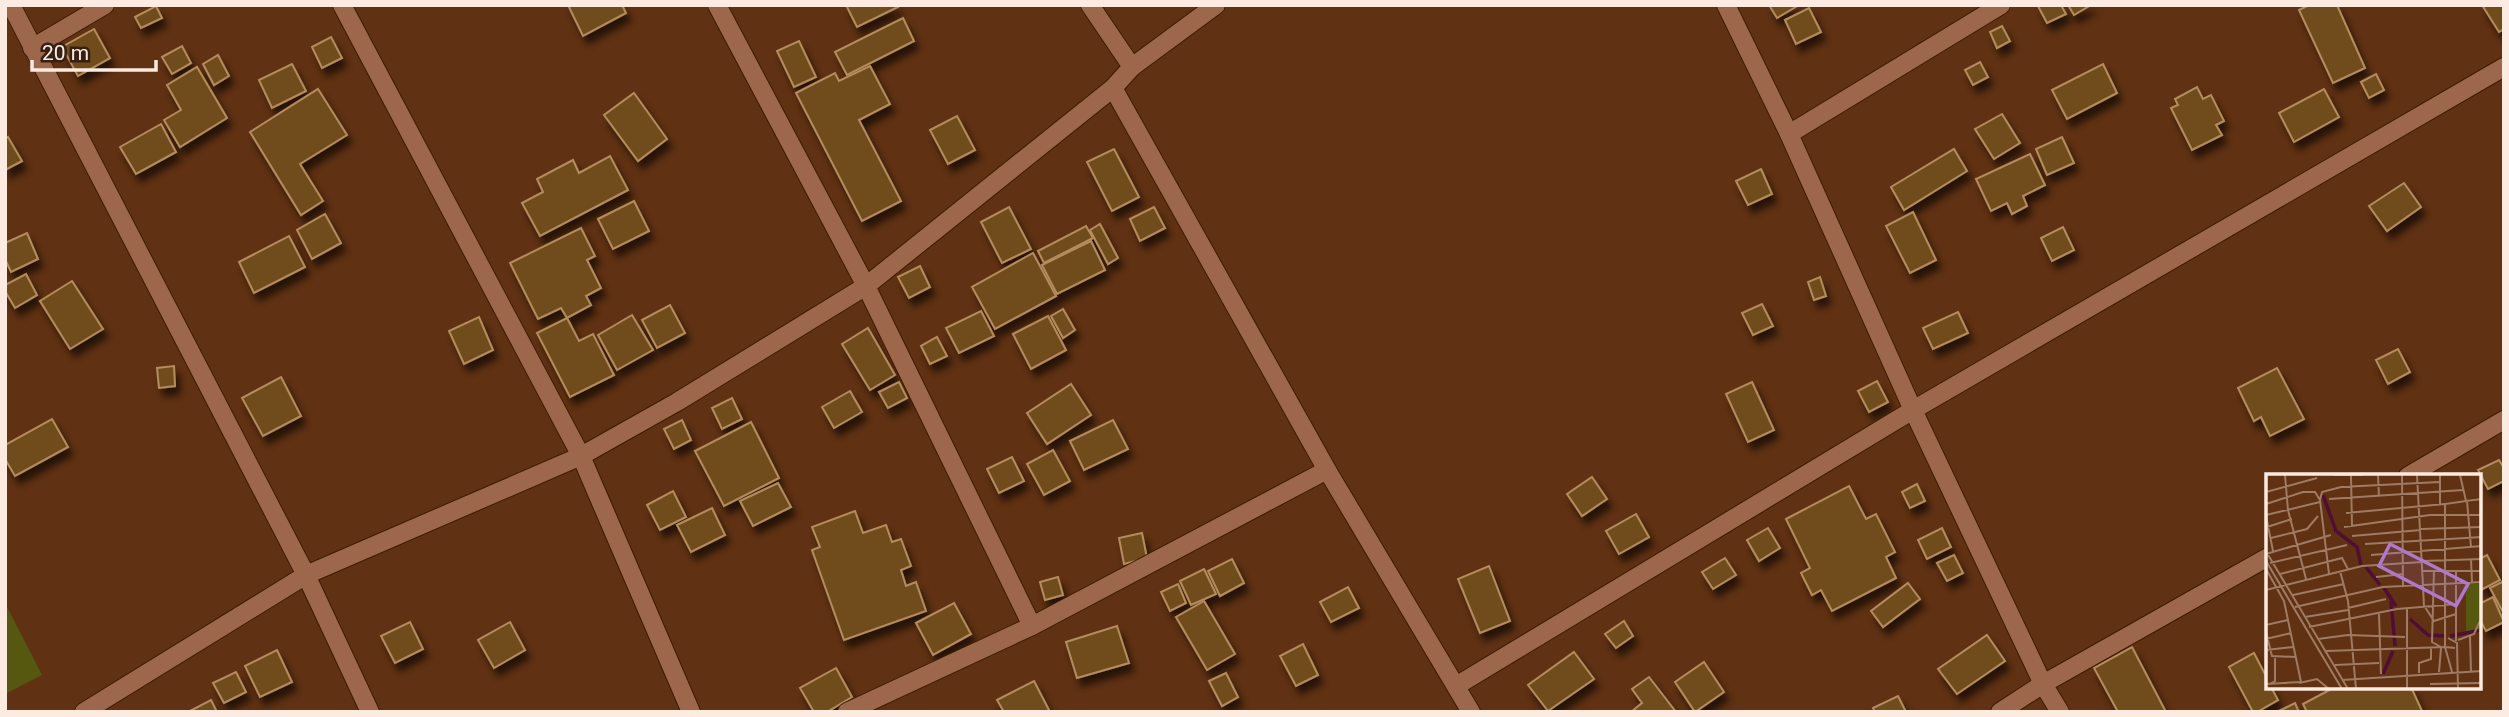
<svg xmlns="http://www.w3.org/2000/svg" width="2509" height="717" viewBox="0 0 2509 717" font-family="Roboto,sans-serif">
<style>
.green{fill:#575810}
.building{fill:#704c1b;stroke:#b48c5d;stroke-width:2;filter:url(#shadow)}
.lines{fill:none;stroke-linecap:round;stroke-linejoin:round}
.street-casing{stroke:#3e1b04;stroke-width:20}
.street{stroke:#9c674a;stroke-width:18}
.inset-river{fill:none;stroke:#500e34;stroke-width:3.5}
.inset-road{fill:none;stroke:#9f7b64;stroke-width:2}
.view{fill:#af78cc;fill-opacity:0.15;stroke:#af78cc;stroke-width:3.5}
.inset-edge{fill:none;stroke:#fdeae0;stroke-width:3.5}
</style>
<defs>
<filter id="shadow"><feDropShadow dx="4.5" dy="8" stdDeviation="3.5" flood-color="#0009"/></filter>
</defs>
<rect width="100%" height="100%" fill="#603112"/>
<path class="green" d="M5,603L42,675L5,694Z"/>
<g class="building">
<path d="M568,5H622L626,13L583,36Z"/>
<path d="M846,5H897L898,7L857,27Z"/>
<path d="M1769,5H1799L1777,18Z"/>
<path d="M2041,5H2061L2066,14L2047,23L2038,6Z"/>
<path d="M2068,5H2091L2074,15Z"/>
<path d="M2309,5H2337L2365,68L2333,83L2299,10Z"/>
<path d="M2482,5H2504V29L2499,32Z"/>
<path d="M156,6L162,18L141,28L135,17Z"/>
<path d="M1809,8L1821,32L1796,44L1785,20Z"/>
<path d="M903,18L914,41L847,75L835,52Z"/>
<path d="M2002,26L2010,41L1997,48L1990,32Z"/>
<path d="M94,29L110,58L78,76L62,47Z"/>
<path d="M331,37L342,58L322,68L312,47Z"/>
<path d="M799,41L816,77L794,87L777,51Z"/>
<path d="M182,46L191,63L172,74L162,57Z"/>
<path d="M218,55L229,76L214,85L203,64Z"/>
<path d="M1980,62L1988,77L1973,85L1965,70Z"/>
<path d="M292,64L306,91L272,108L259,80Z"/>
<path d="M2103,64L2117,93L2067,119L2052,90Z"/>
<path d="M870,66L890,104L859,120L901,201L862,221L796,93L835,73L839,81Z"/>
<path d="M197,67L227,118L180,147L164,120L181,110L167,85Z"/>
<path d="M2376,74L2384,90L2369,98L2361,82Z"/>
<path d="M2197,87L2203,99L2211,95L2224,121L2216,125L2222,135L2192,150L2171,108L2178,105L2175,99Z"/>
<path d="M318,89L347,135L300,164L323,201L301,215L250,132Z"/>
<path d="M2324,89L2339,117L2294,142L2279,113Z"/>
<path d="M634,93L667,139L638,161L604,115Z"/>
<path d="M2002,114L2020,143L1994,159L1975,129Z"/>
<path d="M957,116L975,150L948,164L930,130Z"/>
<path d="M161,124L176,152L136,174L120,147Z"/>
<path d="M8,137L22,161L5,170V139Z"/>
<path d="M2062,137L2074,163L2047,175L2036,149Z"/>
<path d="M1114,149L1139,197L1112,211L1087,162Z"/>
<path d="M1954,149L1967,171L1904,210L1891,187Z"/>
<path d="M2030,154L2045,185L2023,196L2027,206L2012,214L2007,203L1991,211L1976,179Z"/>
<path d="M610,156L628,190L540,236L522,203L543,192L537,179L573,160L579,173Z"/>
<path d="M1761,169L1772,194L1748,205L1736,181Z"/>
<path d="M2404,183L2421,207L2387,231L2369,206Z"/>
<path d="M634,201L649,231L613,249L598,219Z"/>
<path d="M1009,207L1031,249L1002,263L981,222Z"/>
<path d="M1154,207L1165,228L1140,241L1130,219Z"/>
<path d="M1913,212L1936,260L1910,273L1886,226Z"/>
<path d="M325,214L341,243L312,259L297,230Z"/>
<path d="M1100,224L1118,258L1108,264L1090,230Z"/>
<path d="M1086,226L1093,238L1044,263L1038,251Z"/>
<path d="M2063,227L2074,250L2052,261L2041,238Z"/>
<path d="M581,228L595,256L587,260L601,288L586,296L591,305L567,318L561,308L538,319L510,263Z"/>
<path d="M27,233L38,259L11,272L5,259V243Z"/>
<path d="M289,236L305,267L254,293L239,262Z"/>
<path d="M1091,241L1105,270L1057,294L1042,265Z"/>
<path d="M1033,253L1056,296L995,329L972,287Z"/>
<path d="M920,266L930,287L909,298L898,277Z"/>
<path d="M26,274L37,295L15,308L5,291V285Z"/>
<path d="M1820,277L1826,296L1814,300L1808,282Z"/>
<path d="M72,281L103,329L70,349L40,301Z"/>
<path d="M1762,304L1773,326L1753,335L1742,313Z"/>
<path d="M670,305L685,333L657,348L642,320Z"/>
<path d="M1063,309L1075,330L1063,338L1051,316Z"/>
<path d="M981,311L994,336L959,353L946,328Z"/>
<path d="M1958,312L1968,333L1933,349L1923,328Z"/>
<path d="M632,315L653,350L617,370L598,335Z"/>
<path d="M1048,316L1066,350L1031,369L1013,334Z"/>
<path d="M479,317L493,350L464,364L449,331Z"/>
<path d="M567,318L579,341L593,334L614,375L570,397L537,333Z"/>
<path d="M868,328L895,375L870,390L842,344Z"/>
<path d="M937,337L947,356L930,364L921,346Z"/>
<path d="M2398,349L2410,372L2388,384L2376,360Z"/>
<path d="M174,366L175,386L159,388L157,368Z"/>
<path d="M2277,368L2304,419L2270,436L2261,417L2254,421L2238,388Z"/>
<path d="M281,377L301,416L263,436L242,398Z"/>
<path d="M1877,381L1888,402L1869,412L1858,391Z"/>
<path d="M899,382L907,398L888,408L879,392Z"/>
<path d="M1752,382L1774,430L1748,442L1726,394Z"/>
<path d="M1071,384L1091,415L1047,444L1027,413Z"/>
<path d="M850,391L862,412L834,428L822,407Z"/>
<path d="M732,398L742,419L722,429L712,408Z"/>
<path d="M52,419L68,447L15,476L5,459V445Z"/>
<path d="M682,420L691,440L674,449L664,429Z"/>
<path d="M1113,420L1128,449L1084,470L1070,441Z"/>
<path d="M751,422L779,478L724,506L695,451Z"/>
<path d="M1053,450L1070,481L1044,495L1027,464Z"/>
<path d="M1012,457L1024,481L999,493L987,469Z"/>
<path d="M2499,460L2504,468V481L2488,489L2478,470Z"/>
<path d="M1592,477L1607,499L1582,516L1567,494Z"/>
<path d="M778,483L791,507L753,526L740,501Z"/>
<path d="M1917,484L1925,501L1910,508L1902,492Z"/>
<path d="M1849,486L1866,519L1876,514L1895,552L1886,557L1896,578L1832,611L1821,590L1812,595L1801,573L1810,568L1786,519Z"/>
<path d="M673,491L686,517L660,530L647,505Z"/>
<path d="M712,508L725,535L691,552L677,525Z"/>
<path d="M855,511L863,533L886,525L892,542L901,539L911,566L901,570L906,586L916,582L926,611L844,640L812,550L820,547L812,527Z"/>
<path d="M1636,514L1649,537L1619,554L1606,531Z"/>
<path d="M1768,528L1780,548L1759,561L1747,540Z"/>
<path d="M1942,528L1951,547L1927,559L1918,540Z"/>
<path d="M1142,533L1147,558L1124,564L1119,538Z"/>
<path d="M1954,555L1963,573L1947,581L1937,563Z"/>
<path d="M2487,555L2500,580L2481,590L2479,559Z"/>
<path d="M1725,558L1736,575L1713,589L1702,572Z"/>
<path d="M1232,559L1244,583L1220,596L1208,571Z"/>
<path d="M1489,566L1510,621L1480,633L1458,579Z"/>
<path d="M1204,569L1216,594L1191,605L1180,581Z"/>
<path d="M1058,577L1063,595L1045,600L1040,582Z"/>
<path d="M2504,581V614L2490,588Z"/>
<path d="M1908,583L1920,599L1883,627L1871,611Z"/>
<path d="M1178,584L1186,603L1170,611L1161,592Z"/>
<path d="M1348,587L1359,608L1331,622L1320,602Z"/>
<path d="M2493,597L2504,622L2486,631L2479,618V604Z"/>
<path d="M1204,601L1235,654L1207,670L1176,617Z"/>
<path d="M954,603L971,634L933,655L916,623Z"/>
<path d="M1624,621L1633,636L1616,648L1605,634Z"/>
<path d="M410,622L423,649L395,663L381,636Z"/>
<path d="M510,622L525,650L494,668L478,640Z"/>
<path d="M1117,626L1129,663L1077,678L1066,642Z"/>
<path d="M1987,635L2005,661L1957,694L1938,669Z"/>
<path d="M1303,644L1318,675L1296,686L1280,656Z"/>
<path d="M2132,647L2166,712H2118L2094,668Z"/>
<path d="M277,650L292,682L260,697L245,666Z"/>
<path d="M1574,652L1594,679L1548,711L1528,685Z"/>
<path d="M2254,653L2268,680V687H2271L2278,700L2257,712H2253L2229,667Z"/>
<path d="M1704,662L1724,692L1695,712L1675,682Z"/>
<path d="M836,668L852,697L827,712H814L800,688Z"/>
<path d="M236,672L246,692L224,703L213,683Z"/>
<path d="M1226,673L1238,697L1222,706L1209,681Z"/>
<path d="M1649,677L1676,712H1631L1642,703L1632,689Z"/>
<path d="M1034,681L1050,712H1004L997,700Z"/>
<path d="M2335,687H2411L2422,711L2307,712L2303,704Z"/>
<path d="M1898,696L1906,712H1875L1873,708Z"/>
<path d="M211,700L217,712H188Z"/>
<path d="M2295,703L2299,712H2277Z"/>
</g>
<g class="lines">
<defs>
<g id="street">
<path d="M11,5L306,575L370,712"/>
<path d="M342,5L581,456L691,712"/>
<path d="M717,5L866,286L1032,626"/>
<path d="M1090,5L1132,67"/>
<path d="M1726,5L1789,134L1913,410L2043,684L2060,712"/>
<path d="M32,48L105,5"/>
<path d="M1113,88L1327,470L1471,712"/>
<path d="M1789,134L2001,5"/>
<path d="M2408,476L2504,420"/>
<path d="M1456,686L1913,410L2504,67"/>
<path d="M84,712L306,575L581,456L677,402L866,286L1113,88L1132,67L1216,5"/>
<path d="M847,712L1032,626L1327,470"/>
<path d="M2000,712L2043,684L2268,557"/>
</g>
</defs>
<use href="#street" class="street-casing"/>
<use href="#street" class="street"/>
</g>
<g transform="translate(2266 474)">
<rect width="215" height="215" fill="#603112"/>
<path d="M200,110H215V159H200Z" fill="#575810"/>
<path class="inset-river" d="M57,21L70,57L91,73L95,91M100,93L114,111M118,114L130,132M125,127L129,172M144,145L162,161L179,162M184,162L216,156M117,200L127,177"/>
<path class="inset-road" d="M19,1L22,36L40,105M68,1H97M112,1L113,23M136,1L137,112M151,1L157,112M174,1V30M194,1L200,27L216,25M85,2L86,52M0,18L51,4M63,25L197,16M54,26L63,100M201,27L205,73M0,30L37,18H49L54,26L56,18L75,13L173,8M80,39L179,30M0,41L54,28M0,42L7,77M1,53L26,45M78,53L164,41H216M155,55L216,53M86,62L155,56M5,64L41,55L52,42M99,70L216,63M1,79L82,215M0,80L65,61M105,81L216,72M205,85L206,108M0,87L76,215M156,87L216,85M4,89L81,71M0,95L18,127L35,208L0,210M168,96L166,168L175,173M74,97L82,127L90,215M157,97H216M14,100L76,84L82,95M110,103L137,100M157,112L158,133M0,116L96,92L156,88M27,121L78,110M29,133L117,113L216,108M159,133L168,147L190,140M82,134L120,125M141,134V215M113,140L115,200M39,143L82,136M0,151L22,146M43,153L131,135L190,130M0,158L6,182L29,183M204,162L205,198M182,164L191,169L192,215M0,165L25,159M52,165L82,161L139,163M192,166L208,160L214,147M190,167V97M0,176L27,173M60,177L179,173V30L200,27M69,191L113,189M173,198L175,174M186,198L179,173L189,174M153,199V189L165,185V174M76,206L216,197M33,209L51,205L63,215M4,210L9,207V184M164,210L214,209"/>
<path class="view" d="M124,70L202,110L190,132L113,92Z"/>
<rect width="215" height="215" class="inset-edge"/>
</g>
<rect width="2509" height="717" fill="none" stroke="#fdeae0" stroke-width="14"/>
<path d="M32 60v10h124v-10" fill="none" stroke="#fdeae0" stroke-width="3.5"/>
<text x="42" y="60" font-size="21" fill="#fdeae0" stroke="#362013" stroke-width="5" paint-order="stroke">20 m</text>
</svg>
